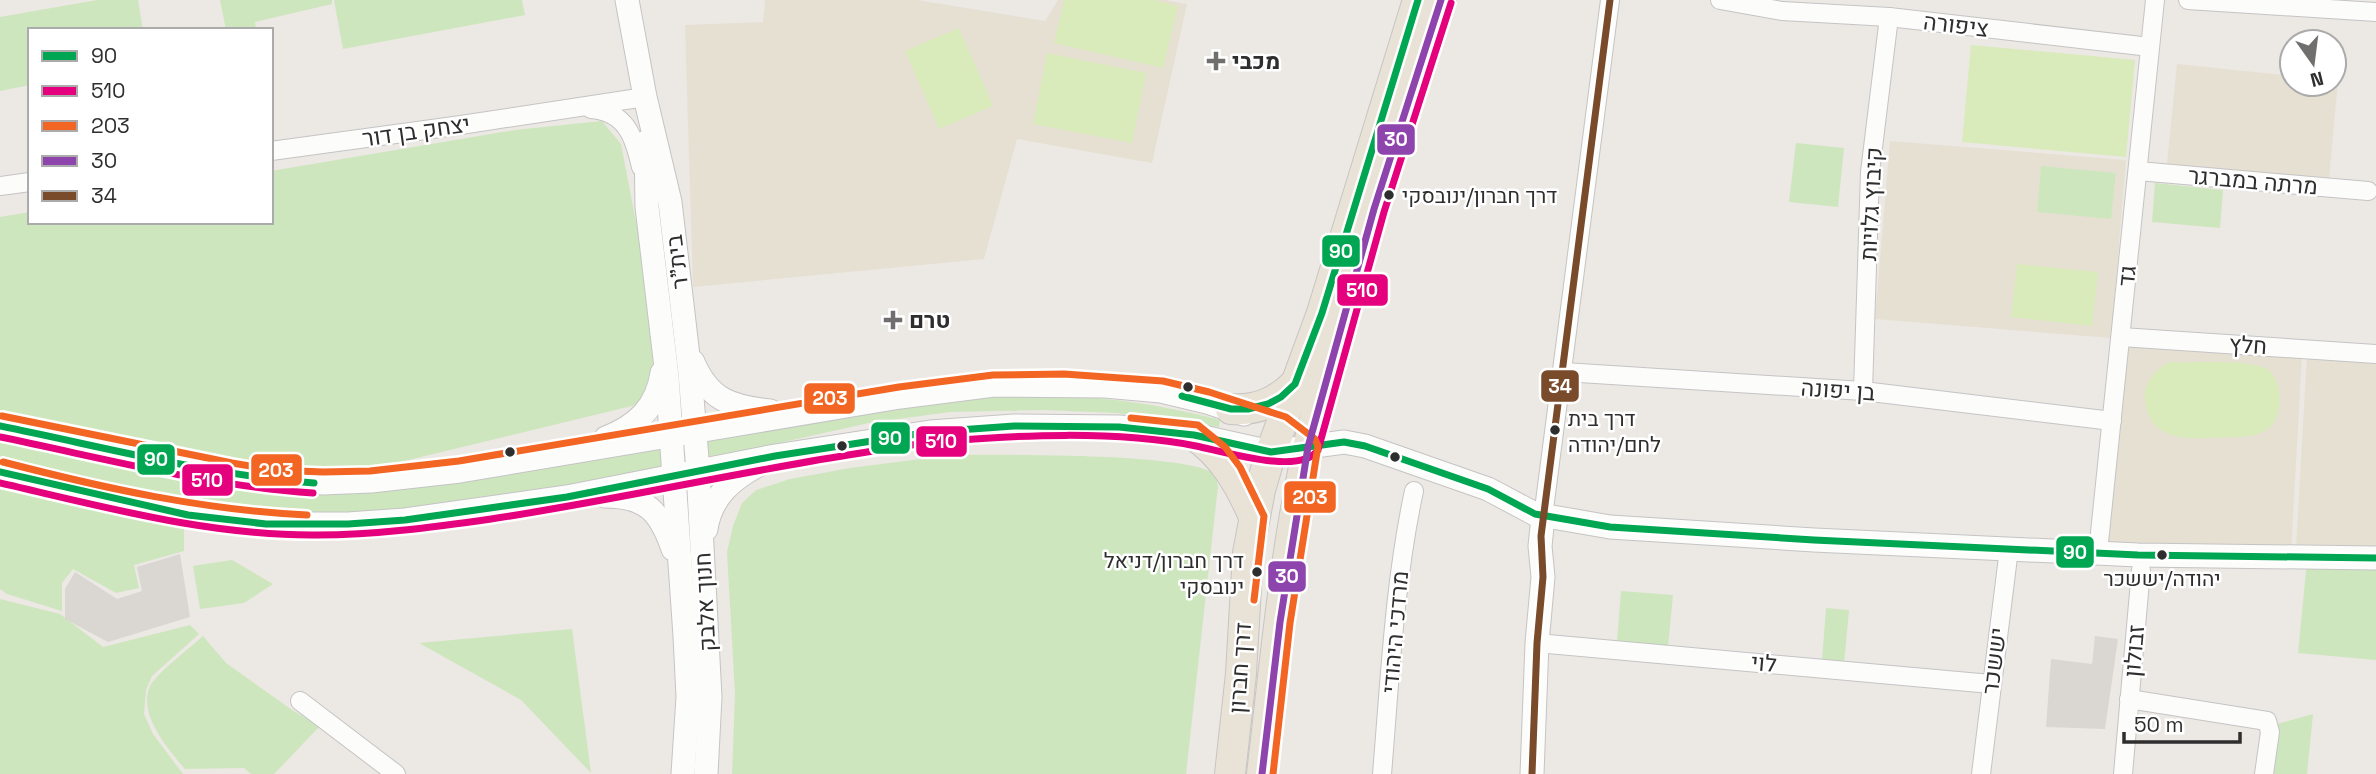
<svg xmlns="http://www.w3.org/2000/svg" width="2376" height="774" viewBox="0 0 2376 774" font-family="'Space Grotesk',Heebo,sans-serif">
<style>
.education{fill:#e6e0d3}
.green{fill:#cee6be}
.pitch{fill:#d9eabb}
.plaza{fill:#dad6d2}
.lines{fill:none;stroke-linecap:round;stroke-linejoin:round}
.minor-casing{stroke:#c5c4c5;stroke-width:20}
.tertiary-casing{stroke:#c5c4c5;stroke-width:25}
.trunk-casing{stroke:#c6c5c4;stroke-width:32}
.minor{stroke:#fcfcfb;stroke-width:18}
.tertiary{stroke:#fcfcfb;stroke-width:23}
.trunk{stroke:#e9e2d6;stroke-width:30}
.bus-1-casing{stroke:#fff;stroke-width:12}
.bus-2-casing{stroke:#fff;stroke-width:12}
.bus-3-casing{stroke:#fff;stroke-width:12}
.bus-4-casing{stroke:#fff;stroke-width:12}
.bus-5-casing{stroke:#fff;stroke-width:12}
.bus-1{stroke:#00a651;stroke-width:7}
.bus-2{stroke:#e5007d;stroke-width:7}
.bus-3{stroke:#f26522;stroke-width:7}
.bus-4{stroke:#8e44ad;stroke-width:7}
.bus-5{stroke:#7a4b2a;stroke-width:7}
.poi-dot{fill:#706f6e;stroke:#fff;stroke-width:2.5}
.bus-dot{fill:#2e2e2e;stroke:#fff;stroke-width:2.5}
.labels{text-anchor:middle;stroke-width:5;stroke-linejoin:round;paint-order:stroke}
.bus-label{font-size:21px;fill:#2e2e2e;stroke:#fff;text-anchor:start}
.street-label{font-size:23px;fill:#2e2e2e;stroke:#fff}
.poi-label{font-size:23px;font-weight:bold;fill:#2e2e2e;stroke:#fff;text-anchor:start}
.line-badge{stroke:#fff;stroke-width:2.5}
.badge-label{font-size:19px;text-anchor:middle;font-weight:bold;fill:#fff}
</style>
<rect width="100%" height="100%" fill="#ece8e4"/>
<g class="education">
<path d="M765,0H917L1045,21L1058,0H1165L1187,4L1152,163L1017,139L984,259L693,287L685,25L763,22Z"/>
<path d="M2177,64L2292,76V84H2334V80H2338L2329,180L2167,164Z"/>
<path d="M1890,141L2126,160L2111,338L1875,319Z"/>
<path d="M2128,342L2302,353L2291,553L2105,544Z"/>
<path d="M2307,355L2376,359V553L2296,548Z"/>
</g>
<g class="green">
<path d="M97,0H138L143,30H30V85L0,91V17Z"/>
<path d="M220,0H332V4L255,22L256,30H226Z"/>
<path d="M334,0H522L525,15L343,49Z"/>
<path d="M602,121L621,144L641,248L656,354L640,404L392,464L321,472L256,466L0,411V217L30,212V222H271V171L515,130Z"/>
<path d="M1796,143L1844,148L1838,207L1789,202Z"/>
<path d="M2041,166L2116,173L2111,219L2037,212Z"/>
<path d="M2155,183L2223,190L2220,228L2152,222Z"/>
<path d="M999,394C1078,394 1143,400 1220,420L1219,427L1117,413L1043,410L950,412L869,423L706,459L703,440L823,414Z"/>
<path d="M0,437L241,484L665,444L664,466L566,486L403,512L290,514L185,503L0,462Z"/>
<path d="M952,455C997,455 1186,452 1215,474L1218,486L1186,774H732L735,694L727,552L733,526L742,503L756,490L790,479L850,468Z"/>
<path d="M0,484L184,526V551L134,565L139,588L116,593L73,569L62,583V611L7,594L0,589Z"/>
<path d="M232,560L273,584L244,603L200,609L193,566Z"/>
<path d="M2307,561L2376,567V660L2298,653Z"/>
<path d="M1621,591L1673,595L1668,646L1617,642Z"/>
<path d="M0,599L60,614L103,647L190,625L199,634L152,676L146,690L144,714L153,734L183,774H0Z"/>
<path d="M1826,608L1849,610L1844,664L1822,661Z"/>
<path d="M572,629L591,773L521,700L419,643Z"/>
<path d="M203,636L226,663L292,710L320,726L274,774H251L244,768L185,769C169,750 137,714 150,686C157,673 191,647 203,636Z"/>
<path d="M2313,714L2307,774H2271L2277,724Z"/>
</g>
<g class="pitch">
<path d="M1064,0H1154L1178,6L1163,68L1054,43Z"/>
<path d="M959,28L993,106L939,129L905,51Z"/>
<path d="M1971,45L2135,60L2126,157L1962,142Z"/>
<path d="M1047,53L1146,73L1132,143L1033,124Z"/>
<path d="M2017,264L2098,272L2092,326L2011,317Z"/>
<path d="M2169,362C2194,363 2244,359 2265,368C2283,377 2284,412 2271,426C2262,435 2248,437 2236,437C2201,437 2150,449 2145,400C2144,382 2154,371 2169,362Z"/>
</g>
<g class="plaza">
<path d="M180,554L190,617L108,642L65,619V589L75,572L117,599L142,591L137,567Z"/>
<path d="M2095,636L2118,639L2105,729L2046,727L2051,659L2092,664Z"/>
</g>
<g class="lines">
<defs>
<g id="minor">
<path d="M1720,0L1782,11L1889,17L2150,47"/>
<path d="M2188,0L2376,12"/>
<path d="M591,109C626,112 634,136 641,167"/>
<path d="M271,151L454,126L645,97"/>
<path d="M2138,171L2368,191"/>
<path d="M0,186L30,182"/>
<path d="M2121,337L2376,354"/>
<path d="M1564,372L1863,391L2112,421"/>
<path d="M1863,391L1870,172L1889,17"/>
<path d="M1543,517L1610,0"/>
<path d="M2098,552L2155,0"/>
<path d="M1537,643L1991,684"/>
<path d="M2129,699L2267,721L2270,732L2264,774"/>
<path d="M300,701L396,774"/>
<path d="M1382,774C1390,679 1394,584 1414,491"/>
<path d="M1981,774L2009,549"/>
<path d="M2123,774L2141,570"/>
</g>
<g id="tertiary">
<path d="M627,0L645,97L670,202L690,373L698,471L710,697L706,774"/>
<path d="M646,142L647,207L667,376L685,636L688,697L683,774"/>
<path d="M693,362C709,400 731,407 770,411"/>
<path d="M0,426L230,473L273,480L323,483L371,481L460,471L900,397L994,385L1105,386L1161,391L1207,402L1244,414"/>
<path d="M606,438C637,426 657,407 662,373"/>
<path d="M0,472L188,515L266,524H348L405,520L567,497L775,456L930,432L1014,426L1119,427L1194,435L1271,452L1344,442L1365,446L1488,489L1535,514L1610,527L1814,540L2138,555L2376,558"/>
<path d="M605,496C646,496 660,511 673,549"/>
<path d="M706,529C711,496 732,479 760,464"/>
<path d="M1532,774L1537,643L1543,577L1540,546L1543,517"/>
</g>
<g id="trunk">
<path d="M1412,86L1441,0"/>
<path d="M1231,409C1257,411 1277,402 1295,384"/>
<path d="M1194,435C1223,455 1240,484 1254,517"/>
<path d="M1230,774L1241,674L1248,553L1260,490L1271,452L1322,313L1418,0"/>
<path d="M1262,774C1275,666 1284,555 1308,449C1324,376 1347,305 1367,234"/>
</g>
</defs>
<use href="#minor" class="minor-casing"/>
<use href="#tertiary" class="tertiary-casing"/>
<use href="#trunk" class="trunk-casing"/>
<use href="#minor" class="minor"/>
<use href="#tertiary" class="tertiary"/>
<use href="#trunk" class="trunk"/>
<defs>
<g id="bus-1">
<path d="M1182,396L1231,409H1248L1268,404L1281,397L1295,384L1322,313L1418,0"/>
<path d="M0,426C104,447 208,475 314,483"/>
<path d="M0,472L188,515L266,524H348L405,520L567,497L775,456L930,432L1014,426L1119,427L1194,435L1271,452L1344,442L1365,446L1488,489L1535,514L1610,527L1814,540L2138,555L2376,558"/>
</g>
<g id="bus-2">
<path d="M0,437C103,458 208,486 313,493"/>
<path d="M0,483C105,507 209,536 317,535C376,535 434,527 491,519C611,501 729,474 848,455C877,451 906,445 935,442C1017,435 1115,430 1196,446C1222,451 1301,476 1318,450L1384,212L1451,3"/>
</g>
<g id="bus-3">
<path d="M2,416L232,463L274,470L323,472L370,471L459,461L899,387L993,375L1064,374L1163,381L1209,392L1286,417L1315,439L1318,446L1290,623L1273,774"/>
<path d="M1131,418L1198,425L1225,447L1240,467L1264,516L1254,600"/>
<path d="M3,462C103,488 203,510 307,515"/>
</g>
<path id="bus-4" d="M1262,774L1280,622L1308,447L1374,209L1441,0"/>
<path id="bus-5" d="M1532,774L1537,643L1543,577L1541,536L1610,0"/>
</defs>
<use href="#bus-1" class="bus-1-casing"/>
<use href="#bus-2" class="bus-2-casing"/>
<use href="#bus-3" class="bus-3-casing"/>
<use href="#bus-4" class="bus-4-casing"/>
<use href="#bus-5" class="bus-5-casing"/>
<use href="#bus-1" class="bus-1"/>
<use href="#bus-2" class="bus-2"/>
<use href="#bus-3" class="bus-3"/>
<use href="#bus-4" class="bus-4"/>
<use href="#bus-5" class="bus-5"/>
</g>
<g class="poi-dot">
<path d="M1212.5 50.5h7v7h7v7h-7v7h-7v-7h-7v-7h7z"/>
<path d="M889.5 309.5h7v7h7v7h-7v7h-7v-7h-7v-7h7z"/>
</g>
<g class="bus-dot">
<circle cx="1389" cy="195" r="6"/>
<circle cx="1188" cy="387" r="6"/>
<circle cx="1555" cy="430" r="6"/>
<circle cx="842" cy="446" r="6"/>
<circle cx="510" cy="452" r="6"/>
<circle cx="1395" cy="457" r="6"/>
<circle cx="2162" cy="555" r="6"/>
<circle cx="1257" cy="572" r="6"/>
</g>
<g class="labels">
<g class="bus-label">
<text x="1402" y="203">דרך חברון/ינובסקי</text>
<text x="1568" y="426">דרך בית<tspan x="1568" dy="26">לחם/יהודה</tspan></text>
<text x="1244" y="568" text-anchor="end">דרך חברון/דניאל<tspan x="1244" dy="26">ינובסקי</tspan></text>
<text x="2162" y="586" text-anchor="middle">יהודה/יששכר</text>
</g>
<g class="street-label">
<text transform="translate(1956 25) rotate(7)" y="8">ציפורה</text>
<text transform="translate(416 131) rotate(-8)" y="8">יצחק בן דור</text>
<text transform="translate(2253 181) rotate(5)" y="8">מרתה במברגר</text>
<text transform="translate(1871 204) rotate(-87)" y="8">קיבוץ גלויות</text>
<text transform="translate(677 262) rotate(-97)" y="8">בית"ר</text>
<text transform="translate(2127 276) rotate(-84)" y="8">גד</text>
<text transform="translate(2248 345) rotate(4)" y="8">חלץ</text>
<text transform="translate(1838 390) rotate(4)" y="8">בן יפונה</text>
<text transform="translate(705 602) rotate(-93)" y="8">חנוך אלבק</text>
<text transform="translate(1395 632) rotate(-85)" y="8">מרדכי היהודי</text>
<text transform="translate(2134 651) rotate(-85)" y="8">זבולון</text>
<text transform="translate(1994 661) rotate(-83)" y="8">יששכר</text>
<text transform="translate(1764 663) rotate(5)" y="8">לוי</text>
<text transform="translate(1240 668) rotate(-86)" y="8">דרך חברון</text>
</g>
<g class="poi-label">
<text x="1232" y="69">מכבי</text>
<text x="909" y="328">טרם</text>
</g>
</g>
<g class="line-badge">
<rect x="1376" y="123" width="40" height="33" rx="7" fill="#8e44ad"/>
<rect x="1321" y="234" width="40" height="34" rx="7" fill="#00a651"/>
<rect x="1336" y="273" width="53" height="34" rx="7" fill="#e5007d"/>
<rect x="1540" y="369" width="40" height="34" rx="7" fill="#7a4b2a"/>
<rect x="803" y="382" width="53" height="33" rx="7" fill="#f26522"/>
<rect x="870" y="421" width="41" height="34" rx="7" fill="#00a651"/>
<rect x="915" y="425" width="53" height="33" rx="7" fill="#e5007d"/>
<rect x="136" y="443" width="40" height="33" rx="7" fill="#00a651"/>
<rect x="250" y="453" width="53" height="34" rx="7" fill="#f26522"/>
<rect x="181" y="463" width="53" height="34" rx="7" fill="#e5007d"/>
<rect x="1283" y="480" width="54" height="34" rx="7" fill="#f26522"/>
<rect x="2055" y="535" width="40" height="34" rx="7" fill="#00a651"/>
<rect x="1267" y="560" width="40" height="33" rx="7" fill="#8e44ad"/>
</g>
<g class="badge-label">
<text x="1396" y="146">30</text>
<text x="1341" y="258">90</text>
<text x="1362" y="297">510</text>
<text x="1560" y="393">34</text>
<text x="830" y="405">203</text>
<text x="890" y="445">90</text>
<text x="941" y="448">510</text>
<text x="156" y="466">90</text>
<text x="276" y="477">203</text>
<text x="207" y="487">510</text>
<text x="1310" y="504">203</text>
<text x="2075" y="559">90</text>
<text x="1287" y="583">30</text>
</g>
<rect x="28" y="28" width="245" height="196" fill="#ffffff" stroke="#ababab" stroke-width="2"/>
<rect x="42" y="51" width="35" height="10" fill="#00a651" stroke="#ababab" stroke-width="2"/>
<text x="91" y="63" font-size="21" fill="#2e2e2e">90</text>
<rect x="42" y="86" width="35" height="10" fill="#e5007d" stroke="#ababab" stroke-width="2"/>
<text x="91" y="98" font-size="21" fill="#2e2e2e">510</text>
<rect x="42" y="121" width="35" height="10" fill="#f26522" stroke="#ababab" stroke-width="2"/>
<text x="91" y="133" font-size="21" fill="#2e2e2e">203</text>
<rect x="42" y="156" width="35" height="10" fill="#8e44ad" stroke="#ababab" stroke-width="2"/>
<text x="91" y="168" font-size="21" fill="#2e2e2e">30</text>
<rect x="42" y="191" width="35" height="10" fill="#7a4b2a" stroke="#ababab" stroke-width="2"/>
<text x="91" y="203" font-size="21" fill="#2e2e2e">34</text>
<g transform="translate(2313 63) rotate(166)"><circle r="33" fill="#ffffff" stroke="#ababab" stroke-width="2"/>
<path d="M0-5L12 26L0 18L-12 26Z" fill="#706f6e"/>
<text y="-10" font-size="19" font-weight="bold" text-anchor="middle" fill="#2e2e2e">N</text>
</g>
<path d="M2124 732v10h116v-10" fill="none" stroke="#2e2e2e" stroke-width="3.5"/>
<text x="2134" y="732" font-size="21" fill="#2e2e2e" stroke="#ffffff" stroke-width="5" paint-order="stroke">50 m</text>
</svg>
